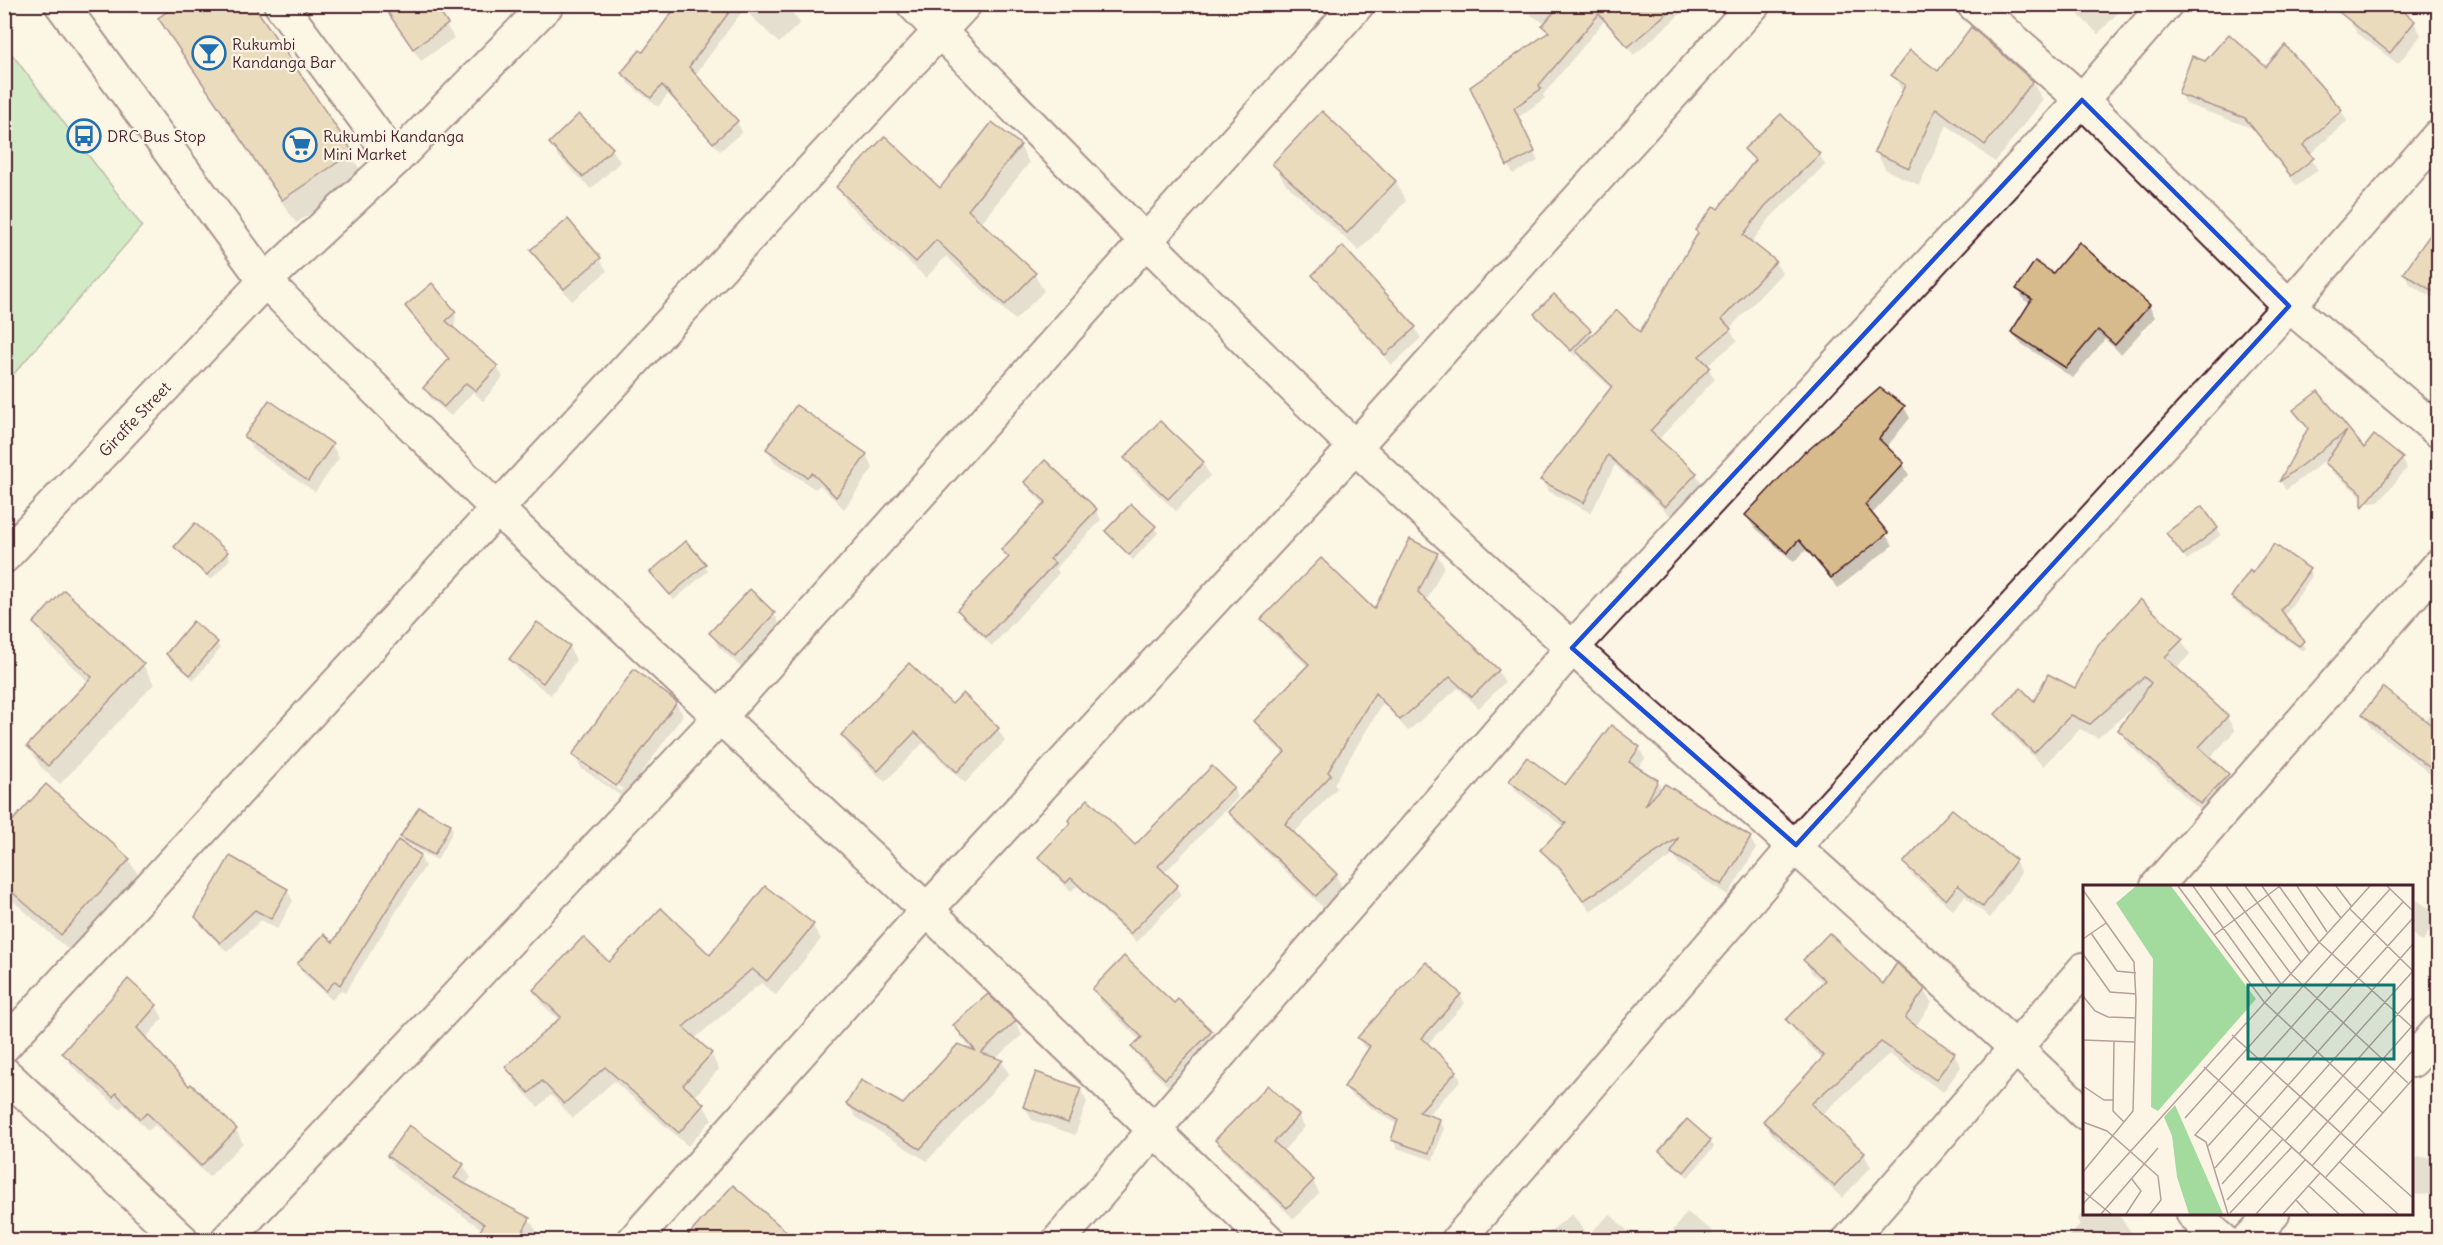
<svg xmlns="http://www.w3.org/2000/svg" width="2443" height="1245" viewBox="0 0 2443 1245" font-family="Delius,sans-serif">
<style>
.green{fill:#a3db9f;stroke:#767d65;stroke-width:1.5}
.shadow{fill:#0003;fill-rule:evenodd}
.building{fill:#d8bb8c;stroke:#4a1f2b;stroke-width:1.5}
.lines{fill:none;stroke-linecap:round;stroke-linejoin:round}
.street-casing{stroke:#4a1f2b;stroke-width:36}
.street{stroke:#fcf5e5;stroke-width:32}
.marked{fill:none;stroke:#1d4ed8;stroke-width:4.5;stroke-linejoin:round}
.labels{text-anchor:middle;stroke-width:4.5;stroke-linejoin:round;paint-order:stroke}
.poi-label{font-size:16px;fill:#4a1f2b;stroke:#fcf5e5;text-anchor:start}
.street-label{font-size:16px;fill:#4a1f2b;stroke:#fcf5e5}
.inset-road{fill:none;stroke:#b59f9b;stroke-width:1.5}
.view{fill:#0f766e;fill-opacity:0.15;stroke:#0f766e;stroke-width:3}
.inset-edge{fill:none;stroke:#4a1f2b;stroke-width:3}
</style>
<rect width="100%" height="100%" fill="#fcf5e5"/>
<filter id="ink" filterUnits="userSpaceOnUse"><feTurbulence type="fractalNoise" baseFrequency=".0167" numOctaves="2"/><feDisplacementMap in="SourceGraphic" scale="12" xChannelSelector="R" yChannelSelector="G"/><feConvolveMatrix kernelMatrix="1 2 1 2 8 2 1 2 1" color-interpolation-filters="sRGB"/></filter>
<g filter="url(#ink)">
<path class="green" d="M5,45L142,226L5,384Z"/>
<g class="shadow">
<path d="M251,4L365,177L296,223L174,42L160,18Z"/>
<path d="M382,4H451L440,15L454,38L421,61Z"/>
<path d="M680,4H785L800,23L779,43L744,9L695,75L737,122L742,132L720,151L668,94L658,107L628,83L623,74L643,54Z"/>
<path d="M1527,4H1682L1685,10L1634,55L1604,21L1543,95L1545,98L1517,118L1538,161L1513,174L1472,87L1549,34L1544,26L1546,24L1531,15Z"/>
<path d="M2068,4H2126L2098,34Z"/>
<path d="M2350,20L2414,22L2421,35L2398,64L2357,33Z"/>
<path d="M1971,29L2032,82L2043,100L1995,162L1947,125L1919,185L1886,170L1876,152L1903,92L1893,75L1938,73Z"/>
<path d="M2206,63L2266,69L2341,110L2347,121L2309,155L2318,170L2297,186L2252,128L2186,104L2180,94Z"/>
<path d="M579,116L612,149L620,162L591,189L558,156L551,143Z"/>
<path d="M1020,146L1029,163L980,224L1034,274L1044,291L1015,320L946,256L926,278L848,204L838,187L940,190Z"/>
<path d="M1746,150L1819,154L1825,165L1771,217L1751,243L1775,262L1782,273L1729,329L1737,341L1707,366L1715,379L1658,440L1696,474L1702,484L1672,517L1615,465L1591,513L1548,491L1542,480L1612,389L1584,363L1578,353L1575,356L1535,314L1590,331L1593,336L1640,334L1699,235L1696,230L1718,211L1755,163Z"/>
<path d="M1274,164L1395,181L1406,201L1359,251L1285,183Z"/>
<path d="M2438,225V301L2410,284L2404,273Z"/>
<path d="M2079,244L2149,306L2155,317L2121,354L2105,339L2073,378L2019,342L2013,332L2031,304L2024,300L2018,289L2054,275Z"/>
<path d="M1343,249L1415,328L1421,338L1392,365L1320,286L1314,276Z"/>
<path d="M532,251L599,259L607,271L572,301L540,263Z"/>
<path d="M407,306H449L456,317L454,329L497,367L503,377L483,401L473,392L451,416L431,399L425,388L450,361L413,317Z"/>
<path d="M1880,390L1904,407L1910,418L1886,448L1903,464L1909,475L1871,515L1893,545L1838,588L1806,550L1794,562L1753,526L1747,516L1806,454Z"/>
<path d="M2317,393L2364,450L2374,437L2402,459L2407,468L2379,502H2369L2332,472L2327,463L2331,456L2286,490L2281,482L2309,430L2295,410Z"/>
<path d="M1160,423L1203,463L1210,476L1176,511L1133,471L1126,458Z"/>
<path d="M246,437L332,445L339,458L315,492L253,450Z"/>
<path d="M767,449L866,455L873,468L844,509L820,485L815,489L775,462Z"/>
<path d="M1026,482L1096,510L1101,520L1056,568L1059,573L992,646L964,619L959,610L1008,559L1003,550L1045,505L1031,491Z"/>
<path d="M2201,508L2221,535L2187,560L2171,539Z"/>
<path d="M1154,527L1158,533L1133,560L1107,532Z"/>
<path d="M176,547L227,553L230,559L211,580L180,553Z"/>
<path d="M1437,554L1444,566L1426,602L1498,671L1505,682L1479,708L1458,688L1408,731L1383,703L1334,784L1337,788L1293,834L1336,875L1342,887L1323,907L1237,824L1230,813L1285,755L1262,733L1256,721L1308,667L1270,631L1263,620L1374,611Z"/>
<path d="M705,565L708,571L674,600L652,572Z"/>
<path d="M2308,570L2312,576L2284,617L2306,648L2303,651L2236,604L2233,598L2252,575Z"/>
<path d="M774,614L782,627L743,669L718,646L711,633Z"/>
<path d="M35,623L143,665L154,684L60,784L40,766L28,746L89,682L46,642Z"/>
<path d="M2181,640L2190,654L2176,669L2227,717L2235,731L2210,758L2228,775L2236,789L2209,818L2128,744L2120,730L2136,705L2098,738L2080,729L2043,766L2005,728L1996,714L2076,690Z"/>
<path d="M216,642L220,649L194,680L171,660L167,654Z"/>
<path d="M569,647L576,660L551,695L519,672L511,659Z"/>
<path d="M676,703L683,715L624,798L581,768L574,755ZM582,760L623,789L621,792L582,764Z"/>
<path d="M2438,703V780L2371,727L2364,714L2424,721Z"/>
<path d="M952,706L998,729L1005,741L965,783L923,743L885,782L849,747L843,735Z"/>
<path d="M1639,748L1645,759L1638,768L1657,781L1662,790L1750,838L1756,849L1728,895L1679,864L1674,855L1590,911L1568,879L1549,861L1542,850L1564,827L1517,792L1511,781L1565,787Z"/>
<path d="M1212,768L1233,788L1238,797L1163,874L1176,886L1181,895L1136,942L1077,886L1071,891L1045,866L1040,857L1135,847Z"/>
<path d="M450,825L453,831L437,860L405,843L402,837Z"/>
<path d="M4,832L129,860L140,878L72,953L4,893Z"/>
<path d="M420,856L425,866L345,993L341,990L332,1000L304,974L298,964L333,945Z"/>
<path d="M2015,861L2021,873L1990,918L1965,896L1953,910L1912,875L1905,863Z"/>
<path d="M287,890L293,901L277,929L261,920L227,952L203,928L197,917Z"/>
<path d="M2412,897L2436,913L2438,917L2423,942L2412,934Z"/>
<path d="M812,925L821,939L776,995L761,983L694,1039L711,1054L719,1069L694,1097L703,1105L712,1119L688,1146L614,1081L573,1118L551,1095L538,1107L515,1082L507,1067L559,1020L543,1005L534,990L609,964L710,957Z"/>
<path d="M1805,960L1883,986L1924,990L1932,1003L1915,1027L1954,1054L1961,1067L1943,1092L1889,1054L1821,1115L1864,1154L1871,1167L1842,1198L1772,1134L1764,1121L1823,1059L1796,1033L1788,1020L1824,983L1812,973Z"/>
<path d="M1426,964L1460,995L1465,1003L1427,1045L1456,1072L1461,1080L1427,1116L1439,1120L1444,1129L1433,1160L1397,1148L1393,1140L1398,1125L1351,1095L1346,1087L1370,1050L1363,1046L1359,1038Z"/>
<path d="M1094,989L1174,1005L1210,1032L1218,1045L1173,1091L1141,1060L1133,1048L1140,1040L1101,1002Z"/>
<path d="M156,1006L163,1018L145,1039L189,1088L236,1130L243,1143L209,1177L155,1125L148,1131L124,1105L120,1109L72,1066L64,1053Z"/>
<path d="M1015,1022L1022,1035L995,1059L1002,1062L1009,1074L927,1161L856,1117L848,1104L903,1106L974,1052L962,1038L954,1026Z"/>
<path d="M1080,1089L1087,1102L1075,1135L1032,1120L1025,1107Z"/>
<path d="M1298,1116L1305,1127L1282,1152L1313,1181L1319,1193L1294,1219L1224,1152L1217,1141Z"/>
<path d="M1710,1141L1714,1147L1688,1177L1665,1157L1661,1151Z"/>
<path d="M389,1156L463,1165L471,1178L465,1185L529,1219L537,1232L532,1240H476L482,1229L396,1169Z"/>
<path d="M2433,1157L2437,1163L2438,1194L2412,1195V1158Z"/>
<path d="M733,1187L794,1240H686Z"/>
<path d="M1687,1212L1711,1230L1714,1236L1710,1240H1666Z"/>
<path d="M2084,1212L2118,1214L2134,1236L2129,1240H2065L2080,1225L2077,1219Z"/>
<path d="M1572,1214L1588,1235L1610,1214L1637,1240H1545L1543,1237Z"/>
</g>
<g class="building">
<path d="M178,4H253L353,152L282,200L158,18Z"/>
<path d="M382,4H434L448,24L413,49Z"/>
<path d="M678,4H735L689,67L738,121L713,143L662,85L651,98L621,73L640,50L643,52Z"/>
<path d="M1561,4H1677L1628,47L1599,14L1539,85L1541,89L1514,108L1535,152L1507,166L1470,87L1549,32L1542,26Z"/>
<path d="M2329,4H2394L2415,21L2390,53Z"/>
<path d="M1971,27L2033,81L1985,145L1936,108L1909,168L1874,152L1905,85L1891,75L1910,50L1938,71Z"/>
<path d="M2229,34L2266,67L2285,45L2342,110L2303,145L2314,158L2291,176L2245,118L2178,94L2192,56L2205,61Z"/>
<path d="M1322,111L1396,181L1347,233L1272,164Z"/>
<path d="M579,114L613,148L583,177L549,143Z"/>
<path d="M1781,114L1820,154L1765,206L1743,235L1776,261L1722,319L1731,329L1699,356L1710,367L1650,431L1697,473L1665,507L1608,455L1584,503L1540,480L1612,386L1576,351L1617,310L1640,332L1698,233L1695,230L1714,206L1718,209L1755,160L1744,149Z"/>
<path d="M992,122L1021,145L968,210L1036,273L1005,305L936,240L916,262L836,187L885,136L940,188Z"/>
<path d="M568,219L601,258L564,289L530,250Z"/>
<path d="M2439,222V295L2403,273Z"/>
<path d="M2079,242L2150,305L2115,345L2098,330L2066,368L2011,332L2032,299L2016,289L2035,261L2053,273Z"/>
<path d="M1343,246L1416,327L1385,355L1312,275Z"/>
<path d="M432,283L456,312L446,321L498,366L476,391L466,383L444,407L423,388L449,359L405,306Z"/>
<path d="M1554,294L1591,330L1571,351L1534,314Z"/>
<path d="M1880,388L1905,406L1879,439L1904,463L1865,505L1888,533L1831,578L1799,540L1787,553L1745,515L1805,451L1806,452Z"/>
<path d="M2318,391L2364,448L2374,435L2403,458L2362,508V493L2325,463L2347,431L2279,482L2308,428L2293,410Z"/>
<path d="M269,400L333,444L308,481L244,437Z"/>
<path d="M796,405L867,454L836,497L812,473L807,477L766,449Z"/>
<path d="M1160,421L1204,462L1168,499L1124,458Z"/>
<path d="M1045,460L1097,509L1050,559L1055,563L986,637L957,610L1009,557L1001,550L1046,502L1024,482Z"/>
<path d="M1131,504L1156,526L1129,555L1105,531Z"/>
<path d="M2202,506L2218,528L2183,555L2166,533Z"/>
<path d="M195,523L228,552L207,575L174,547Z"/>
<path d="M1410,539L1438,553L1418,592L1499,670L1472,697L1450,677L1400,720L1375,693L1328,772L1331,775L1285,824L1337,874L1316,896L1228,812L1285,752L1254,721L1309,664L1261,619L1321,558L1374,609Z"/>
<path d="M686,541L706,564L670,595L650,572Z"/>
<path d="M2274,544L2310,569L2281,610L2304,641L2299,646L2231,597L2250,570L2252,573Z"/>
<path d="M750,589L775,613L735,657L709,633Z"/>
<path d="M64,590L144,664L48,766L27,746L92,677L33,623Z"/>
<path d="M2140,599L2183,639L2165,657L2228,716L2199,747L2229,774L2200,804L2118,730L2151,683L2144,677L2090,724L2071,715L2034,753L1995,714L2021,688L2034,701L2048,674L2075,688L2098,645Z"/>
<path d="M193,621L218,642L190,675L166,654Z"/>
<path d="M537,622L570,646L543,683L509,659Z"/>
<path d="M909,663L952,704L963,693L999,728L957,772L915,732L878,771L841,735Z"/>
<path d="M634,669L677,702L616,786L572,755Z"/>
<path d="M2383,687L2439,731V775L2362,714Z"/>
<path d="M1611,725L1640,747L1629,762L1658,780L1645,806L1665,784L1751,837L1722,885L1671,853L1678,838L1583,901L1560,868L1540,850L1566,823L1509,781L1527,757L1565,785Z"/>
<path d="M1212,766L1234,787L1158,866L1178,885L1130,934L1071,878L1066,883L1038,857L1070,823L1068,820L1088,799L1135,845Z"/>
<path d="M46,784L130,859L61,935L4,885V830Z"/>
<path d="M419,807L451,824L434,855L400,837Z"/>
<path d="M1952,809L2016,860L1983,907L1958,885L1946,900L1903,863Z"/>
<path d="M398,840L421,855L340,985L335,981L326,991L297,964L324,934L333,942Z"/>
<path d="M230,856L288,889L271,919L255,910L220,943L195,917Z"/>
<path d="M765,886L814,924L767,981L752,969L683,1027L712,1053L683,1085L704,1104L679,1133L605,1067L564,1104L542,1081L529,1093L505,1067L561,1017L533,990L583,937L609,962L661,908L710,955Z"/>
<path d="M1829,933L1883,984L1897,963L1925,989L1905,1018L1955,1053L1936,1080L1881,1042L1811,1104L1865,1153L1834,1186L1763,1121L1824,1056L1786,1020L1825,980L1803,960Z"/>
<path d="M1124,956L1174,1003L1178,999L1212,1031L1165,1079L1131,1047L1142,1037L1092,989Z"/>
<path d="M1426,962L1461,994L1422,1038L1457,1071L1419,1112L1440,1119L1429,1153L1391,1140L1398,1120L1344,1087L1370,1046L1357,1038Z"/>
<path d="M128,979L157,1005L137,1028L189,1086L191,1084L237,1129L201,1166L147,1113L140,1119L116,1093L113,1097L62,1053Z"/>
<path d="M988,994L1016,1021L981,1053L1003,1060L920,1149L846,1104L861,1080L903,1104L958,1044L976,1051L953,1025Z"/>
<path d="M1036,1072L1081,1088L1068,1123L1023,1107Z"/>
<path d="M1268,1085L1299,1115L1274,1142L1314,1180L1287,1208L1215,1140Z"/>
<path d="M1687,1119L1711,1140L1684,1172L1659,1151Z"/>
<path d="M409,1125L464,1164L454,1178L530,1218L518,1240H475L484,1224L387,1156Z"/>
<path d="M733,1185L796,1240H684Z"/>
</g>
<g class="lines">
<defs>
<g id="street">
<path d="M61,4L265,281L497,509L927,910L1268,1240"/>
<path d="M280,4L395,160"/>
<path d="M913,4C1059,153 1204,302 1354,446C1593,674 1846,885 2084,1113"/>
<path d="M1973,4L2082,100L2289,306L2438,431"/>
<path id="s1" d="M4,557L265,281L395,160L548,4"/>
<path d="M2157,886L2438,566"/>
<path d="M4,1046L497,509L965,4"/>
<path d="M2412,1061L2438,1031"/>
<path d="M4,1073L182,1240"/>
<path d="M2193,1214L2223,1240"/>
<path d="M227,1240L720,717L1358,4"/>
<path d="M634,1240L927,910L1355,447L1754,4"/>
<path d="M1059,1240L1572,648L2082,100L2166,4"/>
<path d="M1458,1240L1796,845L2289,306L2438,136"/>
<path d="M1849,1240L2084,969"/>
<path d="M2248,1240L2273,1214"/>
</g>
</defs>
<use href="#street" class="street-casing"/>
<use href="#street" class="street"/>
</g>
</g>
<path d="M0 0H2443V1245H0ZM2082,100L2289,306L1796,845L1572,648Z" fill="#fcf5e5" fill-opacity=".55" fill-rule="evenodd"/>
<path class="marked" d="M2082,100L2289,306L1796,845L1572,648Z"/>
<defs>
<symbol id="bar-ring" viewBox="-11 -11 22 22"><circle r="9.5" fill="#fcf5e5" stroke="#1f6fb2" stroke-width="1.5"/><path d="M-6-5H6L.8 .8V4.5H3.5V6h-7V4.5H-.8V.8Z" fill="#1f6fb2"/></symbol>
<symbol id="bus-ring" viewBox="-11 -11 22 22"><circle r="9.5" fill="#fcf5e5" stroke="#1f6fb2" stroke-width="1.5"/><path d="M-5-6H5V4H4V6H2V4H-2V6H-4V4H-5ZM-3.5-4V0h7V-4ZM-3.5 1.2v1.5H-2V1.2ZM2 1.2v1.5H3.5V1.2Z" fill="#1f6fb2"/></symbol>
<symbol id="supermarket-ring" viewBox="-11 -11 22 22"><circle r="9.5" fill="#fcf5e5" stroke="#1f6fb2" stroke-width="1.5"/><path d="M-6-5.5h2.5l.6 2H6L4.5 2H-2.5L-4.4-4H-6ZM-1.5 3.2a1.3 1.3 0 1 0 .1 0ZM3 3.2a1.3 1.3 0 1 0 .1 0Z" fill="#1f6fb2"/></symbol>
</defs>
<g fill-rule="evenodd">
<use href="#bar-ring" x="190" y="34" width="38" height="38"/>
<use href="#bus-ring" x="65" y="117" width="38" height="38"/>
<use href="#supermarket-ring" x="281" y="126" width="38" height="38"/>
</g>
<g class="labels">
<g class="poi-label">
<text x="232" y="50">Rukumbi<tspan x="232" dy="18">Kandanga Bar</tspan></text>
<text x="107" y="142">DRC Bus Stop</text>
<text x="323" y="142">Rukumbi Kandanga<tspan x="323" dy="18">Mini Market</tspan></text>
</g>
<g class="street-label">
<text dy="6" stroke="none"><textPath href="#s1" startOffset="190">Giraffe Street</textPath></text>
</g>
</g>
<g transform="translate(2083 885)">
<rect width="330" height="330" fill="#fcf5e5"/>
<path d="M53,1H88L173,114L75,226L68,222L70,74L33,18ZM92,220L140,329H106L94,292L89,251L81,232Z" fill="#a3db9f"/>
<path class="inset-road" d="M95,1L181,117L300,228M110,1L188,109M127,1L198,99M143,1L208,89L325,198M162,1L218,77M179,1L226,68M196,1L236,57L330,143M214,1L244,47M233,1L258,33M253,1L269,22M304,1L330,26M0,5L51,77L53,115L50,226L0,287M267,24L330,86M8,48L34,86L53,88M131,50L197,1M0,54L23,38M0,69L27,107L53,109M0,111L12,126L25,132L53,133M149,150L330,313M0,155L52,157M31,156L30,226L41,237M121,182L282,329M0,201L21,215H30M102,233L307,4M0,237L24,246L75,291L78,315L67,329M202,256L330,112M125,261L330,33M216,269L330,140M257,277L315,329M229,281L330,165M132,283L330,59M243,292L330,194M139,299L330,86M226,301L256,329M0,306L28,329M144,315L200,254M213,315L226,329M0,319L287,1M147,328L209,262M18,329L75,263M43,329L58,306L48,293M145,329L123,257L112,250L320,17M173,329L222,275M200,329L237,288"/>
<path class="view" d="M165,100H311V174H165Z"/>
<rect width="330" height="330" class="inset-edge"/>
</g>
<rect width="2443" height="1245" fill="none" stroke="#fcf5e5" stroke-width="24"/>
<rect x="12" y="12" width="2419" height="1221" fill="none" stroke="#4a1f2b" stroke-width="2" filter="url(#ink)"/>
</svg>
